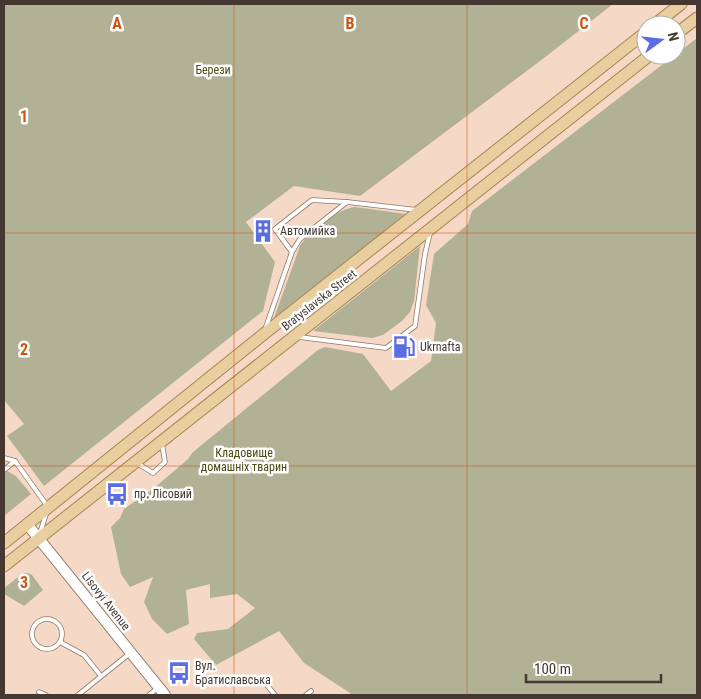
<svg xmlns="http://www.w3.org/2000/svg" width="701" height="699" viewBox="0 0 701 699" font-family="'Roboto Condensed',sans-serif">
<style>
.green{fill:#b1b295}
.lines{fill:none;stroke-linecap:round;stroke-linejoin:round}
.lane-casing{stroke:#927868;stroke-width:5.5}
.secondary-casing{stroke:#927868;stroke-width:12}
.primary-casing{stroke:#a6854f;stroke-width:13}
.lane{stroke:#fff;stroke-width:4}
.secondary{stroke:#fff;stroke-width:10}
.primary{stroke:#e9cf9f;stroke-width:11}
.grid{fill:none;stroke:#cf5412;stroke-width:1;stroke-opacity:0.55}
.labels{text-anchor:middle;stroke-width:5;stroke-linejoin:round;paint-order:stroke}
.park-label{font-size:12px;fill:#4a4a13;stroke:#fff}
.poi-label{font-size:12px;fill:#443831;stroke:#fff;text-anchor:start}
.street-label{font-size:12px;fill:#443831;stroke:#fff}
.grid-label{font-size:16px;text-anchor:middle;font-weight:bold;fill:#cf5412;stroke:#fff;stroke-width:5;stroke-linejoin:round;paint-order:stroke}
</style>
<rect width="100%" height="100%" fill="#f6d8c7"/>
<g class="green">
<path d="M4,4H613L544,58L360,196L294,186L246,222L275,262L263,311L44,486L7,436L24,424L4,400Z"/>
<path d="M697,38V695H351L350,693L304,663L279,631L216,665L194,639L197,633L228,629L255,608L237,594L210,598V584L186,590L189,624L167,634L152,619L144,602L153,577L130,587L121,574L111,527L120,518L124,509L153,489L188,459L193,452L318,350L325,347L363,354L391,391L431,361L436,323L426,305L434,254L468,224L472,211Z"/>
<path d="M355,207L406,214L274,318L300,246C309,231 337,209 355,207Z"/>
<path d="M420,246L414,301L410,312L402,321L383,335L372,338L313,331Z"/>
<path d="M7,471L16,476L31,494L4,516V473Z"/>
<path d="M28,573L32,575L43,590L24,606L4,594V588L22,574Z"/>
</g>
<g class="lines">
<defs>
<g id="lane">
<path d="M292,252L275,229L312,200L347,202"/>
<path d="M266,327L292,252L300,239L347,202L417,210"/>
<path d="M299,337L386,348L415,326L425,254L430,233"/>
<path d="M4,458L15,461L48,507"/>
<path d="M137,463L153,473L165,462L162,444"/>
<path d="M4,470L15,461"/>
<path d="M40,533L46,514"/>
<circle cx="47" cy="634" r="15"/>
<path d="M60,642L84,655L101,676"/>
<path d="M266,684L275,695"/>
<path d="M39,692L46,695"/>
<path d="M78,695L129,654"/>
<path d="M149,695L159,687"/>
<path d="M306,695L311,691"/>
</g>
<path id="secondary" d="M27,524L165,695"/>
<g id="primary">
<path d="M654,25L681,4"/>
<path d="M676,34L697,18"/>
<path d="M4,543L265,333L646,32"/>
<path d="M4,566L650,55"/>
</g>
</defs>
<use href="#lane" class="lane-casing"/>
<use href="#secondary" class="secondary-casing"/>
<use href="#primary" class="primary-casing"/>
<use href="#lane" class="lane"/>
<use href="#secondary" class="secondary"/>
<use href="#primary" class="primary"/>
</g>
<path class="grid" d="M234,4V695M467,4V695M4,233H697M4,466H697"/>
<defs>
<symbol id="building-bare" viewBox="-9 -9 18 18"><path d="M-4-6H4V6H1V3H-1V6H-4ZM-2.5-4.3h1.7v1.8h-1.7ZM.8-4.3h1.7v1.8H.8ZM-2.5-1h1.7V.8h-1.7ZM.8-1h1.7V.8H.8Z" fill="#5a6de4" stroke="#fff" stroke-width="2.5" paint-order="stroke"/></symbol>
<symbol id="fuel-bare" viewBox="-9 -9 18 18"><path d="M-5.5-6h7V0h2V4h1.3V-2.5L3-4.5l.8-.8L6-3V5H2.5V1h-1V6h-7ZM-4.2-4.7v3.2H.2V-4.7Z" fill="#5a6de4" stroke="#fff" stroke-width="2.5" paint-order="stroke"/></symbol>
<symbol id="bus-bare" viewBox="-9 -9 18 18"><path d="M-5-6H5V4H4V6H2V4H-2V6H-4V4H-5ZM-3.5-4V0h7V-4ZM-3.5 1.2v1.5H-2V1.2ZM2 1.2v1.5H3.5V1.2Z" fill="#5a6de4" stroke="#fff" stroke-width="2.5" paint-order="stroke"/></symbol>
</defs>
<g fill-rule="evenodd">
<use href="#building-bare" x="247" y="215" width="32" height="32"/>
<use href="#fuel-bare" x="388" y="331" width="32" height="32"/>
<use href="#bus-bare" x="101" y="478" width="32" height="32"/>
<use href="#bus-bare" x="163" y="657" width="32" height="32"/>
</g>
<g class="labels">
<g class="park-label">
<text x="213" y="74">Берези</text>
<text x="244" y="457">Кладовище<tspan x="244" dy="14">домашніх тварин</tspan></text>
</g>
<g class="poi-label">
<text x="280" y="235">Автомийка</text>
<text x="420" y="351">Ukrnafta</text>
<text x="134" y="498">пр. Лісовий</text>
<text x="195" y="670">Вул.<tspan x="195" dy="14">Братиславська</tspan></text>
</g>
<g class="street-label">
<text transform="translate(319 300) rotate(-38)" y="4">Bratyslavska Street</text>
<text transform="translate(106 601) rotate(52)" y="4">Lisovyi Avenue</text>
</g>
</g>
<g class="grid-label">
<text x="117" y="29">A</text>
<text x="350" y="29">B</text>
<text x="584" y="29">C</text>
<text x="24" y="122">1</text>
<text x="24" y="355">2</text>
<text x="24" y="588">3</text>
</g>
<rect width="701" height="699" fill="none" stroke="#443831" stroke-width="10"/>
<g transform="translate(661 40) rotate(75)"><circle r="24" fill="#ffffff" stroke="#b4afad"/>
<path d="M0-4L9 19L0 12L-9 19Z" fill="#5a6de4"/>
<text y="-8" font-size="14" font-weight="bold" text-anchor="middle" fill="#443831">N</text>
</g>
<path d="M526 674v8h135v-8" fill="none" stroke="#443831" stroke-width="2.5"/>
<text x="534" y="674" font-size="15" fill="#443831" stroke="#ffffff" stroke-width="4" paint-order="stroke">100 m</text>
</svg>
